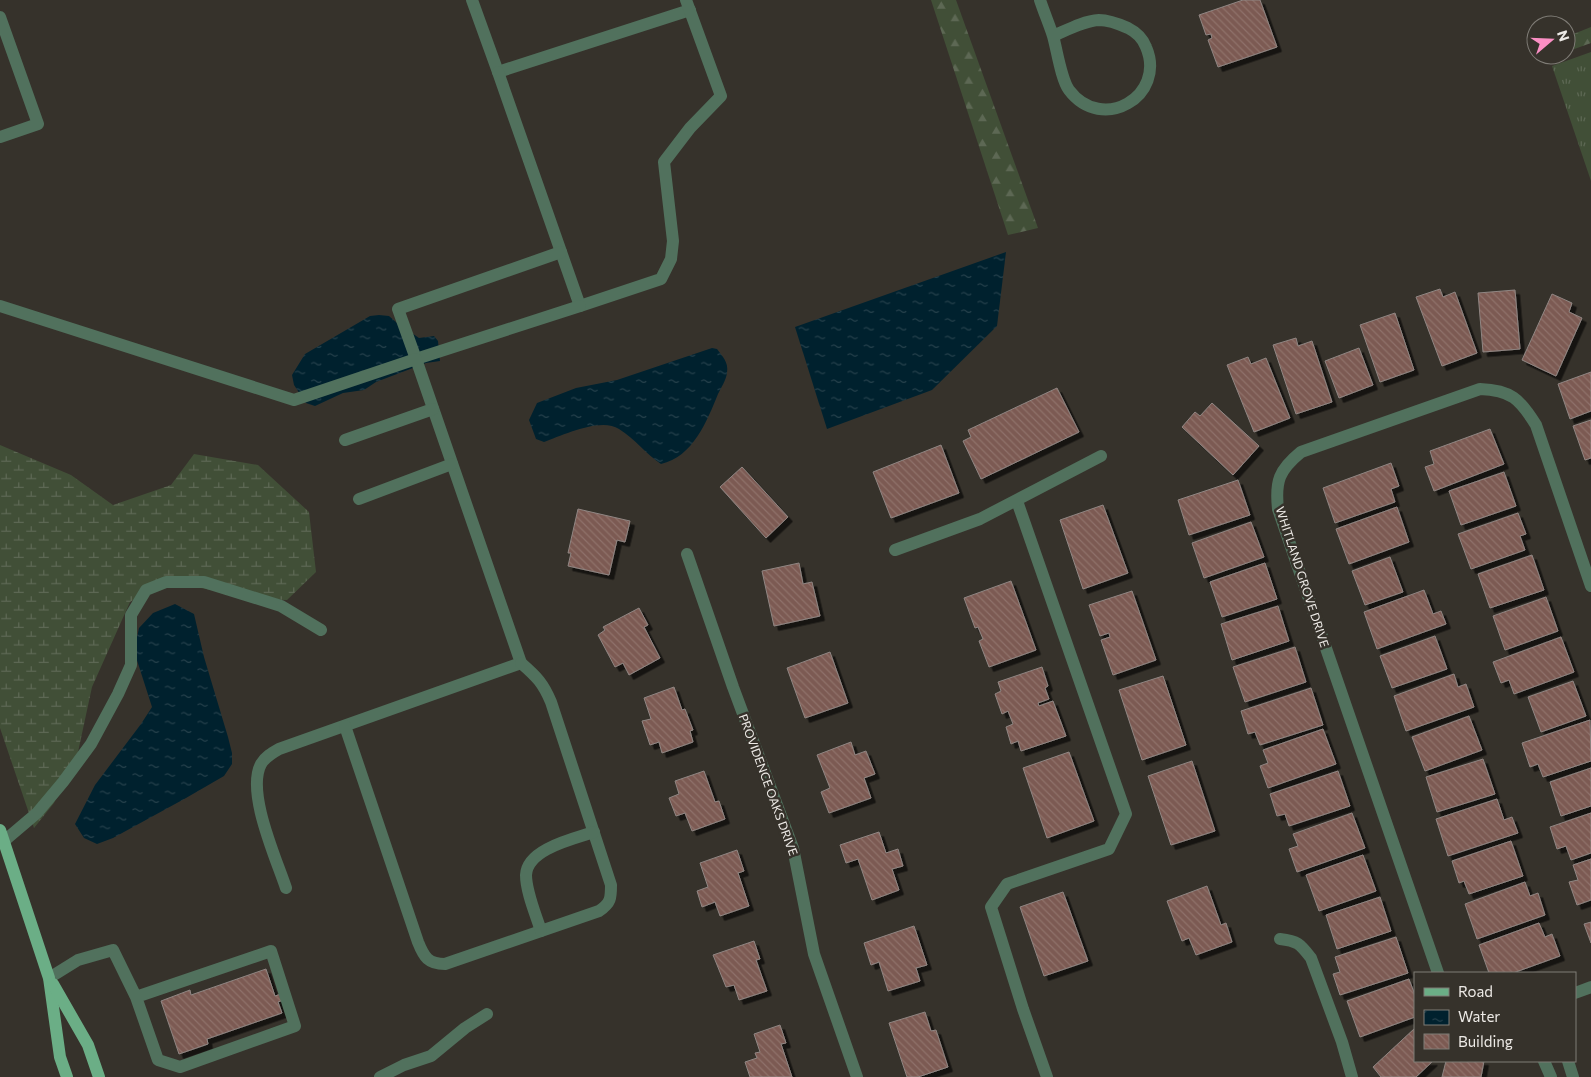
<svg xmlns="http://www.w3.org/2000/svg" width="1591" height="1077" viewBox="0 0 1591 1077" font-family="Commissioner,sans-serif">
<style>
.grass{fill:url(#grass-tufts)}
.forest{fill:url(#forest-firs)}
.wetland{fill:url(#wetland-marsh)}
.water{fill:url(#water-ripples)}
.building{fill:url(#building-back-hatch);stroke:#908683;filter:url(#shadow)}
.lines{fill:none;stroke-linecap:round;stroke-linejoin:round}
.minor{stroke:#51715d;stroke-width:12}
.major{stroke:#6bae86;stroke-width:12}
.labels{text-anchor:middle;stroke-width:5;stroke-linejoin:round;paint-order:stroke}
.street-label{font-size:12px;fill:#edeae6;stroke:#36322b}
</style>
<defs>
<pattern id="grass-tufts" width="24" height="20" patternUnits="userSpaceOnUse" patternTransform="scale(1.25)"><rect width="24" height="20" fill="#414f37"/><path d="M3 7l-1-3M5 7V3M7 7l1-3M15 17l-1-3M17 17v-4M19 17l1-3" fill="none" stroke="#5d6854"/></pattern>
<pattern id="forest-firs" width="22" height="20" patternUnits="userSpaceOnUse" patternTransform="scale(1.25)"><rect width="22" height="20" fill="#414f37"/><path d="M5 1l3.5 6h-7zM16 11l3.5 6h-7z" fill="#5d6854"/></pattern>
<pattern id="wetland-marsh" width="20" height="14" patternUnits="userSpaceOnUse" patternTransform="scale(1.25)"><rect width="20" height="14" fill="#414f37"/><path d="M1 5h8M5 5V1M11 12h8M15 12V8" fill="none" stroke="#5d6854"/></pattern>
<pattern id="water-ripples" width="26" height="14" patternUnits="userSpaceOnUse" patternTransform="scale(1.25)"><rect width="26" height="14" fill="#00212e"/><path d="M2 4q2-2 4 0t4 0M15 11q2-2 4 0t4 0" fill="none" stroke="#26414c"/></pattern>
<pattern id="building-back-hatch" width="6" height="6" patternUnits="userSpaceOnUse" patternTransform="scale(1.25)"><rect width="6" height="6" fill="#7c5a52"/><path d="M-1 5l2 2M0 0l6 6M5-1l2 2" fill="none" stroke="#8f726b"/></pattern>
<filter id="shadow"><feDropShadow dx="4.5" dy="4.5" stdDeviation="0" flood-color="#0009"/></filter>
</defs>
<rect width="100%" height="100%" fill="#36322b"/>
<path class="grass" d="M1591,52V181L1552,66Z"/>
<g class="forest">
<path d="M931,0H956L1038,228L1008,235Z"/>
<path d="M1591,27V43L1566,52V37Z"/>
</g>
<path class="wetland" d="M0,445L71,475L113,505L171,485L194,454L258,465L309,512L316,572L287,600L257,599L165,581L130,602L92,687L78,752L54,803L34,828L0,728Z"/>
<g class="water">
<path d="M1006,252L997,326L932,390L827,429L795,327Z"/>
<path d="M379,315L389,316L397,323L419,338L434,336L438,341L440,361L426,363L376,382L364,390L343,393L315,406L306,403L294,385L292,375L305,354L370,316Z"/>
<path d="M712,348L717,349C722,356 729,362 727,373C726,380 721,388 718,394C707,421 693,457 661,464C646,454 635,439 619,429C601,417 563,435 544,442L536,439L529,420L537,403L576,388L617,380Z"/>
<path d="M175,604L194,614L204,657L228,737L232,753V764L224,776L186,798L113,838L97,844L84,838L75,824L95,785L141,724L152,707L134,651L139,628L153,613Z"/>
</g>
<g class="building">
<path d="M1243,0H1260L1277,47L1218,67L1208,40L1212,38L1211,34L1206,35L1199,15Z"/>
<path d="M1440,289L1443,297L1455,292L1477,353L1442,366L1416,297Z"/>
<path d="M1515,290L1520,349L1483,352L1478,293Z"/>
<path d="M1552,294L1572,303L1569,312L1582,318L1556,376L1522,360Z"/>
<path d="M1395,313L1414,370L1380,382L1360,325Z"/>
<path d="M1296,338L1298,346L1312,341L1332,402L1296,414L1273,345Z"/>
<path d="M1359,348L1373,385L1339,398L1325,361Z"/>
<path d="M1248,357L1251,364L1266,358L1290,418L1254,432L1227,365Z"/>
<path d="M1591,372V411L1570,419L1558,384Z"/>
<path d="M1057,388L1079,432L981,479L963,441L971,437L968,430Z"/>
<path d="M1212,403L1259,446L1233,475L1182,427L1195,412L1200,416Z"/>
<path d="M1591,420V458L1585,460L1573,426Z"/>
<path d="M1490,429L1504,464L1434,491L1425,467L1434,464L1430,451Z"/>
<path d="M941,445L959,493L891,518L873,472Z"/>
<path d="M1391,463L1399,486L1391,489L1395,502L1335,523L1323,488Z"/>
<path d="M742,467L788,517L766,538L720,487Z"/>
<path d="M1504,472L1516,506L1461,525L1449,491Z"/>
<path d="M1238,480L1250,515L1189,535L1178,500Z"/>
<path d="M1103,505L1128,573L1083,589L1060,520Z"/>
<path d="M1397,507L1409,542L1349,564L1336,529Z"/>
<path d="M578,509L630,521L625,542L617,540L609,575L568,566L571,553H568Z"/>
<path d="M1518,513L1526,534L1520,536L1525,550L1471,569L1458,534Z"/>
<path d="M1251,522L1264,557L1204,578L1192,543Z"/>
<path d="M1532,555L1544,590L1490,608L1478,574Z"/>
<path d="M1390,557L1403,592L1365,605L1352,571Z"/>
<path d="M799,563L803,584L812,582L820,616L774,626L762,571Z"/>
<path d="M1265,563L1277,599L1222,617L1210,582Z"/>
<path d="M1011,581L1036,650L989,667L979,641L983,639L978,627L975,628L964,598Z"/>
<path d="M1424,590L1433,614L1441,611L1446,624L1377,649L1364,612Z"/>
<path d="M1132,591L1156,660L1113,675L1101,640L1110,637L1109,633L1100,636L1089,605Z"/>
<path d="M1546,597L1558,631L1505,650L1493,616Z"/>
<path d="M1278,606L1289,641L1232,660L1221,624Z"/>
<path d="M639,608L648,625L644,627L660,658L629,675L623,663L615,667L598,635L605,630L603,627Z"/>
<path d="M1435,636L1447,669L1392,688L1380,656Z"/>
<path d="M1561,637L1574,672L1514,694L1509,680L1501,683L1493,662Z"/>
<path d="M1295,647L1306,682L1245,702L1233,667Z"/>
<path d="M830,652L848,703L805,718L787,668Z"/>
<path d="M1042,667L1048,686L1045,688L1049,699L1038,703L1039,706L1053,701L1066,736L1021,751L1018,741L1011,744L1006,727L1013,724L1008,711L1002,714L995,694L1001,691L998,682Z"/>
<path d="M1454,674L1458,687L1466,684L1474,707L1406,731L1394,696Z"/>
<path d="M1163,676L1186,745L1142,760L1119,690Z"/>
<path d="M1573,681L1586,716L1541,732L1528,697Z"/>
<path d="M674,687L682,710L685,709L693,730L690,731L693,742L662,753L659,742L650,745L642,721L651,719L644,698Z"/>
<path d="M1311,688L1323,725L1260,745L1255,732L1248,734L1241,711Z"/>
<path d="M1469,716L1482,750L1425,771L1412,737Z"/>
<path d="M1590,720L1591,761L1543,777L1538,764L1530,767L1522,743Z"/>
<path d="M1323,729L1336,764L1268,788L1260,766L1268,763L1263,750Z"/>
<path d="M851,742L855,755L866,751L875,774L864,778L871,798L829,813L821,792L830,788L817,755Z"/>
<path d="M1069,752L1094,821L1047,838L1023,768Z"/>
<path d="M1483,759L1495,794L1437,812L1426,777Z"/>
<path d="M1192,761L1215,831L1171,845L1148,776Z"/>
<path d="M1591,768V806L1561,816L1550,782Z"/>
<path d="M704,771L715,802L719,801L725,819L692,831L685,813L676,816L669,798L679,794L675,781Z"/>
<path d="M1338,771L1350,806L1289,826L1285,814L1277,816L1270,794Z"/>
<path d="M1497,799L1504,820L1512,817L1518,833L1448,856L1436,819Z"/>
<path d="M1352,813L1365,848L1297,872L1289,849L1298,846L1293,834Z"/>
<path d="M1591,813V853L1571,860L1566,846L1557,849L1550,827Z"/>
<path d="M879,832L886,853L898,849L903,866L892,869L899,890L872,900L858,859L846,863L840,845Z"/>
<path d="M1511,841L1523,876L1469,894L1464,881L1459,883L1452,861Z"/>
<path d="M737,850L744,871L738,873L749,906L720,916L715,902L702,907L697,891L708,887L700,863Z"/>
<path d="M1363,855L1376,891L1319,911L1306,875Z"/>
<path d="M1591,859V900L1577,905L1569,882L1578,880L1573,865Z"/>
<path d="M1525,882L1530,896L1538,893L1545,915L1477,939L1465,904Z"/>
<path d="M1207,886L1221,925L1226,923L1232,942L1196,955L1189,938L1182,941L1167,901Z"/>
<path d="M1063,892L1088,961L1044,976L1020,907Z"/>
<path d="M1380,897L1391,931L1337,949L1326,915Z"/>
<path d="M1591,922V943L1584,924Z"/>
<path d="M1539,923L1545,937L1552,934L1560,956L1513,973H1489L1479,945Z"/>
<path d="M914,926L927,965L916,968L920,981L888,991L879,962L871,965L864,943Z"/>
<path d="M1396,937L1408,973L1340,995L1333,974L1340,972L1335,957Z"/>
<path d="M754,941L760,959L756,960L767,991L739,1000L734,985L726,987L713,955Z"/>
<path d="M266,969L275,996L281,994L283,1000L278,1002L282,1013L207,1039L208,1044L179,1054L161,1001L190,990L191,995Z"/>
<path d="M1409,979L1415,995V1017L1360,1037L1347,1001Z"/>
<path d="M925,1012L931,1031L936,1030L948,1067L918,1077H907L889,1023Z"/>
<path d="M780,1025L786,1043L781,1044L792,1077H750L745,1062L757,1058L755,1053L760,1052L754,1034Z"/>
<path d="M1415,1028V1061H1433L1416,1077H1381L1373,1067Z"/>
<path d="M1446,1061H1484L1481,1077H1442Z"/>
</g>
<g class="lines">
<g class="minor">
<path d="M472,0L498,72L690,10"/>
<path d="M1040,0C1044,12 1049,24 1053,36C1057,50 1061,79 1069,90C1102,134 1167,96 1146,47C1143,39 1136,32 1128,28C1119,24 1109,20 1099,20C1083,21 1067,30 1053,36"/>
<path d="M0,17L38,124L0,137"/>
<path d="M498,72L580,306L661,279L671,259L673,241L664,162L690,128L721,96L686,0"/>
<path d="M561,252L398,309L416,359L580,306"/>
<path d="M0,306L294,400L416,359L521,663L279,749C272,753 265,757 261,764C246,792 276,858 286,888"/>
<path d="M345,440L433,409"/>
<path d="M359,499L452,464"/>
<path d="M1017,501L1126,814L1109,849L1007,884L991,907L1023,1009L1047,1077"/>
<path d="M895,550L980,519L1101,456"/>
<path d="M687,554L733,687L793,848L814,954L857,1077"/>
<path d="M345,726L418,942C424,957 428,964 445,964L599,911C611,903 611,898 611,885L551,702C543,683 537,677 521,663"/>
<path d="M4,841L37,813L63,782L91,744L118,694L131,665V615L146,590L166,582H204L281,606L321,630"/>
<path d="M541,931C536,915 526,892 526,875C527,849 573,839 594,832"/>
<path d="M1280,939C1298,941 1300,944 1311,958L1342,1042L1352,1077"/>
<path d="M1438,973L1278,509C1275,481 1279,470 1301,452L1480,389C1511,390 1520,399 1536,425L1591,586"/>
<path d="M49,978L78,960L113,950L136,997L271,951L295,1026L180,1067L158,1060L136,997"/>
<path d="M1575,993L1591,987"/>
<path d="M1544,1061L1551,1077"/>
<path d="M1568,1061L1573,1077"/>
<path d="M380,1077L404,1065L431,1056L465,1028L487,1014"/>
</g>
<g class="major">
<path d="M0,830L49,978L60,1057L67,1077"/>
<path d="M53,984L88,1045L99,1077"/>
</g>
</g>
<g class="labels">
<g class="street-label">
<text transform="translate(1302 577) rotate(72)" y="4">WHITLAND GROVE DRIVE</text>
<text transform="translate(768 785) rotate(70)" y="4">PROVIDENCE OAKS DRIVE</text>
</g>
</g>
<rect x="1414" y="972" width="162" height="90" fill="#36322b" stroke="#7f7c76"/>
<rect x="1424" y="988" width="25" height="8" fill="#6bae86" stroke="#7f7c76"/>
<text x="1458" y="997" font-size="15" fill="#edeae6">Road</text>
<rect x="1424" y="1010" width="25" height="15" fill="url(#water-ripples)" stroke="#7f7c76"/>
<text x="1458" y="1022" font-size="15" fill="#edeae6">Water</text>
<rect x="1424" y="1034" width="25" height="15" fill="url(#building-back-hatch)" stroke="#7f7c76"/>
<text x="1458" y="1047" font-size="15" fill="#edeae6">Building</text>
<g transform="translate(1551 40) rotate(71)"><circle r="24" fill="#36322b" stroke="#7f7c76"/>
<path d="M0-4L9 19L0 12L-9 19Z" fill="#fb8fc4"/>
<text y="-8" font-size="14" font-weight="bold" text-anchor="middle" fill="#edeae6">N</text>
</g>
</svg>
